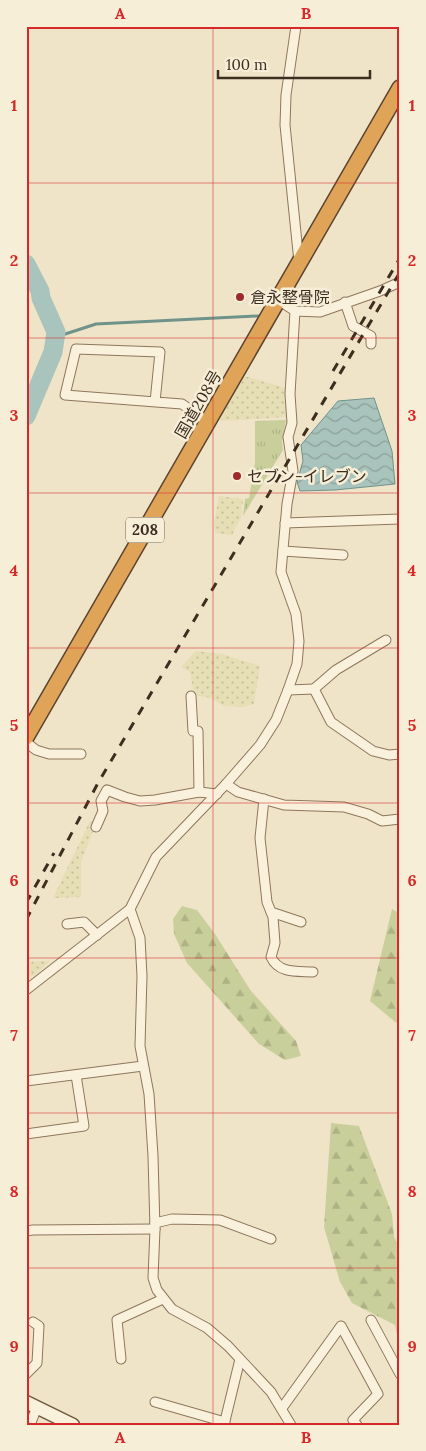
<svg xmlns="http://www.w3.org/2000/svg" width="426" height="1451" viewBox="0 0 426 1451" font-family="Lora,'Noto Sans JP',serif">
<style>
.farmland{fill:url(#farmland-dots)}
.grass{fill:url(#grass-tufts)}
.forest{fill:url(#forest-firs)}
.water{fill:url(#water-waves);stroke:#6f938a}
.lines{fill:none;stroke-linecap:round;stroke-linejoin:round}
.stream{stroke:#6f938a;stroke-width:3}
.river{stroke:#a9c4bc;stroke-width:19}
.street-casing{stroke:#8d765c;stroke-width:11}
.secondary-casing{stroke:#6f573f;stroke-width:15}
.highway-casing{stroke:#5b4430;stroke-width:18}
.street{stroke:#faf1dc;stroke-width:9}
.secondary{stroke:#faf1dc;stroke-width:12}
.highway{stroke:#e0a458;stroke-width:15}
.rail{stroke:#3d2e20;stroke-width:3;stroke-dasharray:9 9;stroke-linecap:butt}
.grid{fill:none;stroke:#d62828;stroke-width:1;stroke-opacity:0.55}
.poi-dot{fill:#9e2a2b;stroke:#f7eed8;stroke-width:2}
.labels{text-anchor:middle;stroke-width:5;stroke-linejoin:round;paint-order:stroke}
.shield{fill:#f7eed8;stroke:#756857;stroke-width:1}
.shield-label{font-size:15px;font-weight:bold;fill:#3d2e20}
.poi-label{font-size:16px;fill:#3d2e20;stroke:#f7eed8;text-anchor:start}
.street-label{font-size:16px;fill:#3d2e20;stroke:#f7eed8}
.neatline{fill:none;stroke:#d62828;stroke-width:2}
.grid-label{font-size:16px;text-anchor:middle;font-weight:bold;fill:#d62828}
</style>
<defs>
<pattern id="farmland-dots" width="8" height="8" patternUnits="userSpaceOnUse" patternTransform="scale(1.25)"><rect width="8" height="8" fill="#e6deb5"/><path d="M2 2h.1M6 6h.1" fill="none" stroke="#c6bf9b" stroke-width="1.8" stroke-linecap="round"/></pattern>
<pattern id="grass-tufts" width="24" height="20" patternUnits="userSpaceOnUse" patternTransform="scale(1.25)"><rect width="24" height="20" fill="#c9cf9b"/><path d="M3 7l-1-3M5 7V3M7 7l1-3M15 17l-1-3M17 17v-4M19 17l1-3" fill="none" stroke="#aeb285"/></pattern>
<pattern id="forest-firs" width="22" height="20" patternUnits="userSpaceOnUse" patternTransform="scale(1.25)"><rect width="22" height="20" fill="#c9cf9b"/><path d="M5 1l3.5 6h-7zM16 11l3.5 6h-7z" fill="#aeb285"/></pattern>
<pattern id="water-waves" width="16" height="10" patternUnits="userSpaceOnUse" patternTransform="scale(1.25)"><rect width="16" height="10" fill="#a9c4bc"/><path d="M0 5q4-4 8 0t8 0" fill="none" stroke="#8ba098"/></pattern>
</defs>
<rect width="100%" height="100%" fill="#f0e4c8"/>
<g class="farmland">
<path d="M245,376L286,388L285,397L288,417L220,421L221,417Z"/>
<path d="M219,496L243,499L241,518L232,535L215,533L214,525Z"/>
<path d="M196,651L222,654L260,666L254,704L243,707L223,706L211,698L194,695L190,672L181,667Z"/>
<path d="M90,821L96,823L81,862V897L53,898Z"/>
<path d="M50,961L34,976L26,977V962Z"/>
</g>
<path class="grass" d="M286,420L282,442L283,450L243,516L245,499L249,498L255,462V421Z"/>
<g class="forest">
<path d="M182,906L197,910L215,934L251,991L296,1041L301,1056L285,1060L259,1044L187,963L174,934L173,919Z"/>
<path d="M392,909L400,914V1026L370,1001Z"/>
<path d="M331,1123L359,1126L392,1214L394,1237L400,1247V1351L395,1325L352,1303L340,1282L324,1227Z"/>
</g>
<path class="water" d="M374,398L392,451L395,484L335,490L300,491L297,482L303,461L301,445L338,401Z"/>
<g class="lines">
<path class="stream" d="M56,337L96,324L258,316"/>
<path class="river" d="M26,264L40,291L41,298L56,332L53,352L26,416"/>
<defs>
<g id="street">
<path d="M296,26L286,95L285,125L299,262"/>
<path d="M278,300L295,311L320,312L380,291L400,282"/>
<path d="M345,302L353,326L371,336V344"/>
<path d="M155,402L160,352L76,349L65,395L182,404L208,422"/>
<path d="M285,523L400,519"/>
<path d="M283,551L343,555"/>
<path d="M386,640L336,670L314,689L331,722L373,751L389,755L400,754"/>
<path d="M288,690L314,689"/>
<path d="M191,696L193,731H198L199,792"/>
<path d="M26,742L36,750L49,754H81"/>
<path d="M226,784L238,792L284,805L344,807L368,814L382,821L400,819"/>
<path d="M264,799L260,838L267,902L273,917L275,943L271,957C279,974 297,971 313,972"/>
<path d="M96,827L103,811L101,801L107,790L125,797L140,801L155,800L199,792L217,794"/>
<path d="M130,909L140,938L142,976L140,1046L149,1094L153,1156L155,1229L153,1278L157,1290L172,1309L207,1328L228,1346L271,1392L291,1425"/>
<path d="M271,912L301,922"/>
<path d="M67,924L84,922L97,935"/>
<path d="M26,990L130,909L156,857L226,784L260,745L276,720L288,690L297,664L299,641L296,614L281,572L287,504L293,471L288,437L292,423L290,394L295,311"/>
<path d="M26,1081L143,1066"/>
<path d="M26,1134L84,1126L76,1075"/>
<path d="M155,1223L172,1219L220,1220L271,1239"/>
<path d="M26,1231L33,1230L155,1229"/>
<path d="M371,1320L400,1374"/>
<path d="M121,1359L117,1320L163,1299"/>
<path d="M26,1374L37,1363L39,1326L33,1322"/>
<path d="M155,1402L225,1422"/>
<path d="M282,1408L341,1326L378,1394L353,1420L357,1425"/>
<path d="M30,1425L37,1407"/>
<path d="M224,1425L240,1359"/>
</g>
<path id="secondary" d="M26,1402L73,1425"/>
<path id="highway" d="M26,737L400,88"/>
</defs>
<use href="#street" class="street-casing"/>
<use href="#secondary" class="secondary-casing"/>
<use href="#highway" class="highway-casing"/>
<use href="#street" class="street"/>
<use href="#secondary" class="secondary"/>
<use href="#highway" class="highway"/>
<g class="rail">
<path d="M333,371L400,258"/>
<path d="M26,903L54,853"/>
<path d="M26,920L98,783L400,272"/>
</g>
</g>
<path class="grid" d="M213,26V1425M26,183H400M26,338H400M26,493H400M26,648H400M26,803H400M26,958H400M26,1113H400M26,1268H400"/>
<g class="poi-dot">
<circle cx="240" cy="297" r="5"/>
<circle cx="237" cy="476" r="5"/>
</g>
<g class="labels">
<rect class="shield" x="126" y="517.5" width="38" height="25" rx="4"/>
<g class="shield-label">
<text x="145" y="535">208</text>
</g>
<g class="poi-label">
<text x="250" y="303">倉永整骨院</text>
<text x="247" y="482">セブン-イレブン</text>
</g>
<g class="street-label">
<text transform="translate(198 404) rotate(-60)" y="6">国道208号</text>
</g>
</g>
<rect width="426" height="1451" fill="none" stroke="#f7eed8" stroke-width="55"/>
<path d="M218 70v8h152v-8" fill="none" stroke="#3d2e20" stroke-width="2.5"/>
<text x="226" y="70" font-size="15" fill="#3d2e20" stroke="#f7eed8" stroke-width="4" paint-order="stroke">100 m</text>
<rect x="28" y="28" width="370" height="1396" class="neatline"/>
<g class="grid-label">
<text x="120" y="19">A</text>
<text x="306" y="19">B</text>
<text x="14" y="111">1</text>
<text x="412" y="111">1</text>
<text x="14" y="266">2</text>
<text x="412" y="266">2</text>
<text x="14" y="421">3</text>
<text x="412" y="421">3</text>
<text x="14" y="576">4</text>
<text x="412" y="576">4</text>
<text x="14" y="731">5</text>
<text x="412" y="731">5</text>
<text x="14" y="886">6</text>
<text x="412" y="886">6</text>
<text x="14" y="1041">7</text>
<text x="412" y="1041">7</text>
<text x="14" y="1197">8</text>
<text x="412" y="1197">8</text>
<text x="14" y="1352">9</text>
<text x="412" y="1352">9</text>
<text x="120" y="1443">A</text>
<text x="306" y="1443">B</text>
</g>
</svg>
